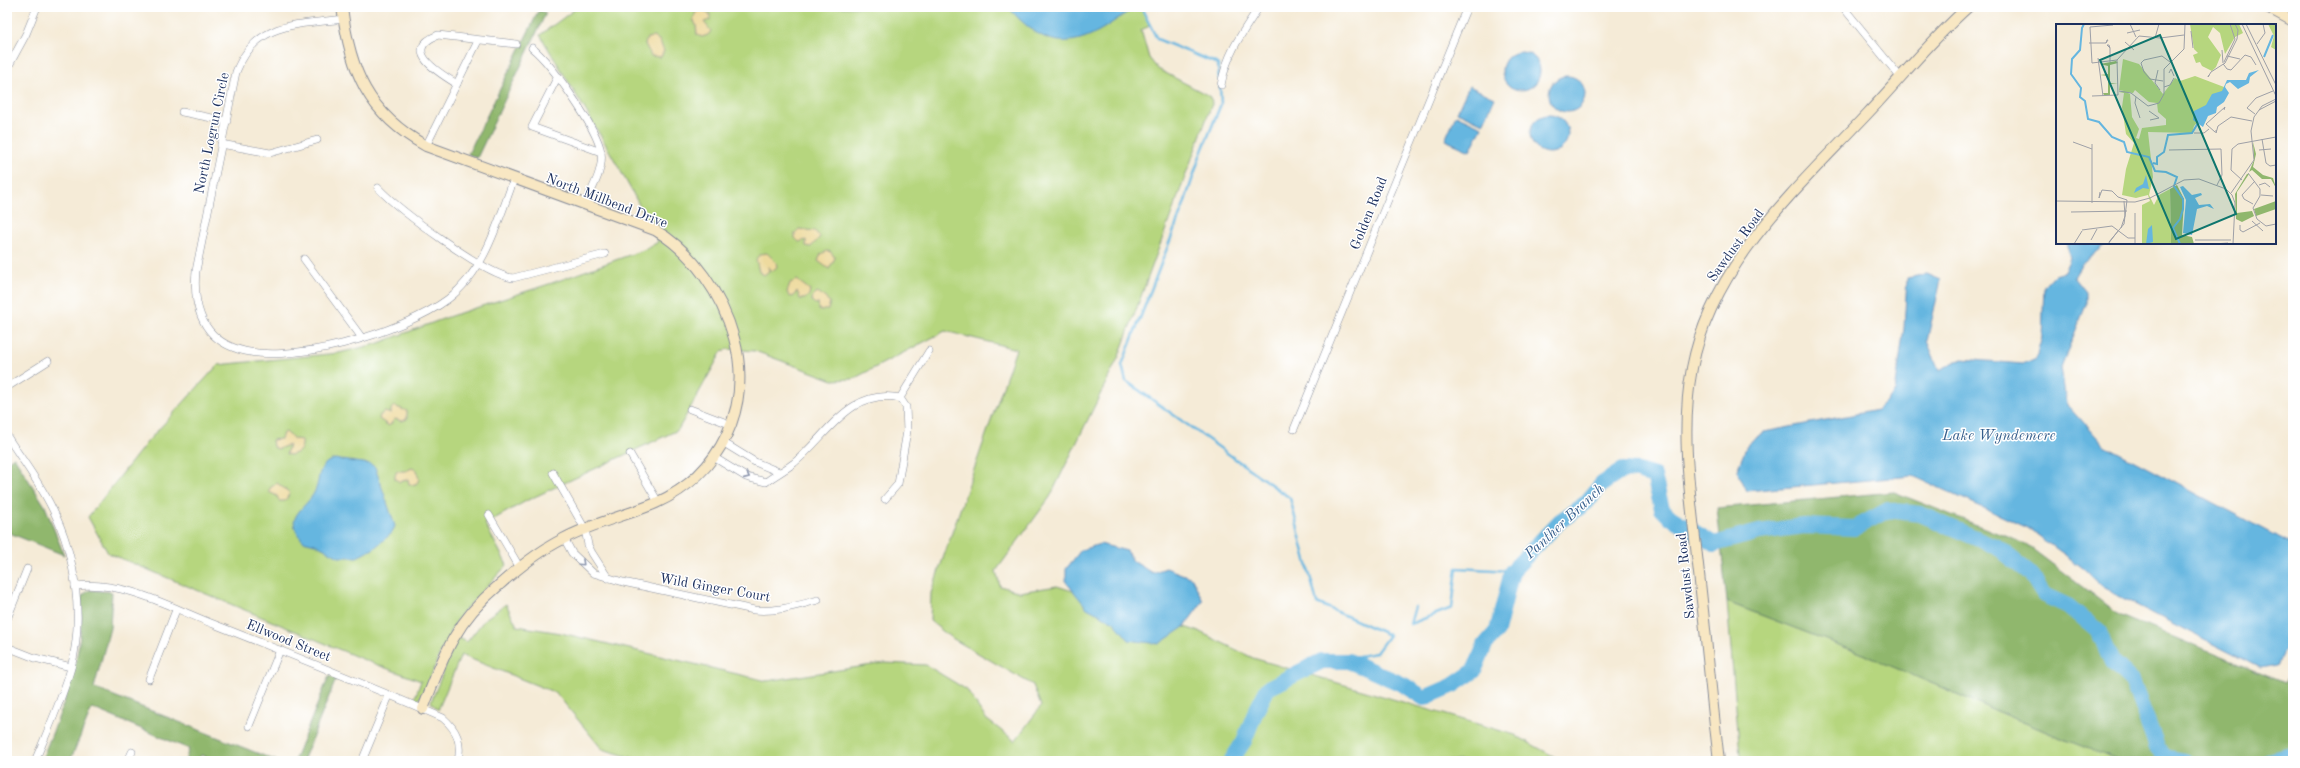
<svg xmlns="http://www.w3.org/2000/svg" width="2300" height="768" viewBox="0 0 2300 768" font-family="'Old Standard TT',serif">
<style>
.green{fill:#b6d67e;stroke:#68826e;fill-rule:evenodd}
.forest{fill:#90b76d;stroke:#567366}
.sand{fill:#eeda9e;stroke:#84847e}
.water{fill:#65b6e0;stroke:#40729f}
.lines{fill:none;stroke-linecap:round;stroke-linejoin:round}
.stream{stroke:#65b6e0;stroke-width:2.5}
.river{stroke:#65b6e0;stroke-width:16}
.street-casing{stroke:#888d9a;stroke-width:8}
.secondary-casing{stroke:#888d9a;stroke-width:12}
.street{stroke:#fff;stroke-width:7}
.secondary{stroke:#f8e7c3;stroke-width:10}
.oneway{stroke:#8d97ae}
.labels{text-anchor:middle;stroke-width:3;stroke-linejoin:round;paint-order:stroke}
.street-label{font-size:14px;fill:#1b2f5e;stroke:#fff}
.water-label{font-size:15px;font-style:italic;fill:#355e8c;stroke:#fff}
.inset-river{fill:none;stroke:#65b6e0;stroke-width:2}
.inset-road{fill:none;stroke:#9ea0a7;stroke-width:1}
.view{fill:#0f766e;fill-opacity:0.15;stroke:#0f766e;stroke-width:2}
.inset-edge{fill:none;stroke:#1b2f5e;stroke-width:2}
</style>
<rect width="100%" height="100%" fill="#fff"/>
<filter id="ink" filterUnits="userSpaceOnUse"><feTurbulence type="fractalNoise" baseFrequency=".025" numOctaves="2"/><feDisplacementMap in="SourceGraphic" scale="8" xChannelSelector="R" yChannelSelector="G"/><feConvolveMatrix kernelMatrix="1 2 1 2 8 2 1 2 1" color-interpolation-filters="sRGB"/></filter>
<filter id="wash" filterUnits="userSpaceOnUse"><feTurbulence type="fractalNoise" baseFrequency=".012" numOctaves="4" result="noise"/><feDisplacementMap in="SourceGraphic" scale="16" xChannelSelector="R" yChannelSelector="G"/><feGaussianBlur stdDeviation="0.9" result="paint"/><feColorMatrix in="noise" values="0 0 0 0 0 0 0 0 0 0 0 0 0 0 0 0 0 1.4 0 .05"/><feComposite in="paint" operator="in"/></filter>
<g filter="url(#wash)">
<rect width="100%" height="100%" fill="#f5ebd7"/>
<g class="green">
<path d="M578,7H1141L1150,26L1141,30L1149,58L1158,69L1211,97L1212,104L1119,356L1050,497L996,571L1000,586L1020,592L1057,586L1200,632L1253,658L1515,735L1562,761H643L602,749L556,693L461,655L438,710L431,702L452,650L443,646L424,693L418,700H414L421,681L367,661L108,553L88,517L148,441L218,365L339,353L376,344L448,317L552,283L646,249L658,242C623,170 581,103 540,35ZM945,331L1016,349L931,593L930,621L950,637L1033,685L1041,706L1015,741L986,719L967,690L926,665L885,663L767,681L561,633L517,626L506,604L485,619L467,642L449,633L462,613L507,565L485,524L528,500L678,430L722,351L728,349L755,351L833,380L853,379Z"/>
<path d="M1727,602L1865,655L2056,736L2120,761H1745L1740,755Z"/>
</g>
<g class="forest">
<path d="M539,10L546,13L477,158L468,154Z"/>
<path d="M14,457L45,506L64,555L7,532V462Z"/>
<path d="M1894,492L2027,545L2118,614L2284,683L2293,668V761H2120L2056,736L1865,655L1727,602L1717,508Z"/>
<path d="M89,590L112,592L110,628L94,688L277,761H216L201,755L198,761H185L189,749L92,708L70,761H41C63,707 85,656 81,597Z"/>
<path d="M329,676L336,679L303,761H294Z"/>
</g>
<g class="sand">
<path d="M702,9L710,14V20L704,22L711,31L708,35L702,37L697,35L696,25L693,19L696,12Z"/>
<path d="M653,37L659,40L664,51L661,57L651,56L645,44L647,38Z"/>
<path d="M799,229L815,231L820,237L811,247L806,246V240L799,242L795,238V233Z"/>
<path d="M827,251L831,252L835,258L829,269L818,261L821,254Z"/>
<path d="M767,253L776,262L777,267L772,271L768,266L769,271L764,275L759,272L756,259L760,254Z"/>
<path d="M797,280L810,290L809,295L805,299H800L797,291L793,297L789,296L787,292L790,283Z"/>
<path d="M818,292L830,302L828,310H819L818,303L815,304L812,301L813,295Z"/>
<path d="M394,406L407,411V419L402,421L395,419L389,426L379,419L380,415L385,412L391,414V409Z"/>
<path d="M286,432L294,439L302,440C303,450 299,453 290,455L286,454L289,445L278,449L273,447L272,440L281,439L283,433Z"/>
<path d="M412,468L416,470L419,479L416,485L409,484L408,479L400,482L395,479V475L397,471H406Z"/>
<path d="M277,483L290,493L285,501H279L277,496L269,492L270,488Z"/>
</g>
<g class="water">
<path d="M1008,7H1141C1126,11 1117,20 1104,28C1063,53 1038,41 1008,7Z"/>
<circle cx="1521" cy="71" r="19"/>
<circle cx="1567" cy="94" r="18"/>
<path d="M1469,86L1495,98L1483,124L1457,112Z"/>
<path d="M1456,115L1482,127L1470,151L1445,140Z"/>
<circle cx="1549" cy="134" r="19"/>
<path d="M2066,243H2108L2082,264L2074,277L2086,292V305L2061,367L2066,403L2104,445L2293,545V631L2277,665L2260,668L2105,589L2083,568L2028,528L1913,476L1747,491L1737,470L1748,443L1764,432L1877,410L1895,392L1904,328L1907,278L1927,274L1941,280L1927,341L1939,370L1962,359L2023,364L2036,358L2042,337L2044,286L2054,275L2064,272L2070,258Z"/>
<path d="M335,459L370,464L375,467L395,526L392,533L373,549L357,557H339L315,544L303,541C281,516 306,510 315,491C321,478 316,464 335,459Z"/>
<path d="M1100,544L1127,551L1133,561L1152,573L1166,568L1192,578L1203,601L1184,627L1159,644L1129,640L1114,622L1087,608L1066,582V569L1081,550Z"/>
</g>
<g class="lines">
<g class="stream">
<path d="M1141,7L1157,39L1218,64L1219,79"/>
<path d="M1220,86L1221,104L1200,156L1183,207L1122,365L1126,381L1290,498L1317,603L1389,635L1376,653L1359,656L1361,666"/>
<path d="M1415,607L1410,624L1452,608L1457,568L1512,571"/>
</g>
<g class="river">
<path d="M1231,761L1244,741L1255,713L1268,688L1322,661H1348L1361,666L1404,685L1424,698L1452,686L1474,671L1485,645L1497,631L1512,571L1560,521L1586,503L1602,484L1623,470L1638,471L1654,476L1662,509L1670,517L1714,544L1759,532L1804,526L1855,528L1888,510L1920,514L1997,547L2030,573L2044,595L2068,606L2099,632L2112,662L2132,681L2157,747L2165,757L2184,761"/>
<path d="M2268,761L2293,755"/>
</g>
</g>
</g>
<g filter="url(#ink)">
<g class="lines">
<defs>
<g id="street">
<path d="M1843,7L1901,78"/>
<path d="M344,19C297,25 256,21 236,72L196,271C193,302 200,334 232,347C284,369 404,332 448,299C486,270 498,221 514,179"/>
<path d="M532,48C551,63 597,128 601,152C604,169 592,189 585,204"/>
<path d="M7,69L26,34L37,7"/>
<path d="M557,78L532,127L601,152"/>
<path d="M457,84C439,73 400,50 438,35L516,44"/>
<path d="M1221,85C1227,53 1242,33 1259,7"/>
<path d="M182,112L227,121"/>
<path d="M221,144L270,153L317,140"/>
<path d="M426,146L478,41"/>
<path d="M378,188C399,210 485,275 513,278L605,254"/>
<path d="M304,259L362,338"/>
<path d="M7,387L48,361"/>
<path d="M900,398L929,351"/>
<path d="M690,409L732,425"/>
<path d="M1294,429L1467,7"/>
<path d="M7,436C22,460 40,483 52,508C76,555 84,617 71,668C62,699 48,730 35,761"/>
<path d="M724,443L755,462L779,472"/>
<path d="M630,454L658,502"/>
<path d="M715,458L746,477L766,482C775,475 785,470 794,463C827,436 850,387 900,398L906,407L907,431L898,484L885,499"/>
<path d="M553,473L585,529L588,545L592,553L608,578"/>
<path d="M489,515L520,568"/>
<path d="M564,538L572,553L593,573L623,582L754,610C777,612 796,606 818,600"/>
<path d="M75,586C125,580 171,608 216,625C292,655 368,685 443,718C457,730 462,742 458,761"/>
<path d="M7,619L27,569"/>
<path d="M7,647L35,658L71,667"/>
<path d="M149,679L176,610"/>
<path d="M249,726L280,650"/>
<path d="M128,761L132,752"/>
<path d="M362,761L389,696"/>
</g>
<g id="secondary">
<path d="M342,7C350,71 368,114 426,146L655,230C693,252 722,295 734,338C753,406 721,474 656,503C626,516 592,523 563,539C539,551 518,568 498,586C454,623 443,657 423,709"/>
<path d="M2267,7L2293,21"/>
<path d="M1719,761C1711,693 1705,624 1697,556C1690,493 1680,431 1692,368C1712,263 1798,188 1868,113C1901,78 1932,39 1968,7"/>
</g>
</defs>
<use href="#street" class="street-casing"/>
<use href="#secondary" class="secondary-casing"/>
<use href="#street" class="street"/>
<use href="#secondary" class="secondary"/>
</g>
<defs><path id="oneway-chevron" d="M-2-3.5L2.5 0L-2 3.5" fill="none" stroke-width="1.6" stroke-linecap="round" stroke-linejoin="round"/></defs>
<g class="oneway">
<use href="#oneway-chevron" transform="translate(747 476) rotate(24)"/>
<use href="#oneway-chevron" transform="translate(582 563) rotate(43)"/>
</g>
</g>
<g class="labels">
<g class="street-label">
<text transform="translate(211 133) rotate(-78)" y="5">North Logrun Circle</text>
<text transform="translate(607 200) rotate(21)" y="5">North Millbend Drive</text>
<text transform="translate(1368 213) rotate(-68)" y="5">Golden Road</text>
<text transform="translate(1735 245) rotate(-54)" y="5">Sawdust Road</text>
<text transform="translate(1685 576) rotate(-96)" y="5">Sawdust Road</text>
<text transform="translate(715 587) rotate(10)" y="5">Wild Ginger Court</text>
<text transform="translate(289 640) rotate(22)" y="5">Ellwood Street</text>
</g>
<g class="water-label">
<text x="1999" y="440">Lake Wyndemere</text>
<text transform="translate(1564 521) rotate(-43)" y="5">Panther Branch</text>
</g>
</g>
<g transform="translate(2056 24)">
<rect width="220" height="220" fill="#f5ebd7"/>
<path d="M134,0H183L187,9L179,13L169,30L164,9L157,3L152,13L165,31L160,43L156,47L146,42L144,38L140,39L137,31L142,29L138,25ZM212,0H220V26L215,23L218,12ZM67,35L83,40L107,70L119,54L124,57L139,52L168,63L167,68L138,102L136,109L92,108L97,153L93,171L98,181L103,171L114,165L115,220H86V181L94,177L92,171L80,174L66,171L70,145L78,119L70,110L66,83L68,69L63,68L68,67L63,66ZM79,66L93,78L101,79L102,88L110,95V101L86,104L83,115L80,114L83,105L76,93L74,70L70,68L77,69Z" fill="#b6d67e" fill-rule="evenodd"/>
<path d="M60,37L62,39L54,41V59H62L54,60V71H48L47,69H52V52L44,51L52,50V42L44,40ZM197,118L200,130L197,143L207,151L217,154L220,164L215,155H206L196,146L193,148L198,136ZM191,150H193L181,168V189L196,187L198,192L186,198L180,195L179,170ZM121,161L128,175L126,211L136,213L138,220H115L114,165ZM220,177V185L200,192L198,185Z" fill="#90b76d"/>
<path d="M203,46L194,53L193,59L182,65L174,58L170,60L169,63L173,69L168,78L161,83L160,89L152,92L147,103L137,96L138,87L150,81L156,70L166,67L171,56H190L193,49ZM90,151L93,165L87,164L78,169L80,164L87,160ZM127,162L136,171L145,169L146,171L139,174L143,181L154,180L158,185L151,182L141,185L136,211L127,209L130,176L124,163ZM96,201L97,218L90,220L92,205Z" fill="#65b6e0"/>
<path class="inset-river" d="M28,0L26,4L24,26L16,35L15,50L25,64L24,73L29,77L32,95L43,98L56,113L68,118L71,128L93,133L99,147L110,148L121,153L118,162L127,175V185L124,195L117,204L124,220M208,33L217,11M97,139L101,140V133L108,128L112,111L136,109L142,99"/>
<path class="inset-road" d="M74,0L80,13M186,0L220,72M190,0L220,61M57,1L34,3L36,39L61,36L83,12L104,14L128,11M135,7L137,24M71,9L84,6M99,14L103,0M69,18L78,26M33,19H50L52,16H51L50,19M201,20L209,9L207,0M54,24L51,21H53L54,24V38M166,26L167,39M171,32L184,35M42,34L47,72M168,38L179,15L174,0M169,39L181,15L182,6L179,0M168,41L171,45L175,46L189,31L195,33L200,41M102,46L99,59L104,66M113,49L115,45L118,52M153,51L152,53L155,48L169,39L167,41M107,57L94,55L88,48L85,39L88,36L106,32L114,38M108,63L114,61L118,54M63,67L75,69L92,82L103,79L108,70V45L128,25L129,0M36,72L62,71L61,36M80,73L79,79L84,94M203,86L220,77M93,87L103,94L94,96M199,90L191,84L200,74L217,67M160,106V109L162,102L175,93L196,97M159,108L150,100L169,83L168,86M138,109H148L153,105M206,115L210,139L214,142L220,141M17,118L36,125M176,125L182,120L220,113M176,125L175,146L186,156M113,126L165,125L166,151L161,161M203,126L215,125M192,149L204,165V172L197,184L201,195L210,202L220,200M203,161L209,159L214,163M44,168L43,174L46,166L56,167L62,173L71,176L68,200L53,218M175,169L198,136L195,107L198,93L206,82L220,75M205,171L217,172M0,177L79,178L94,174L128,156L143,155L170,165L176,171L179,179L177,220M36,179V120M197,180L188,175L186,171L199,157M0,183V220M15,188L71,187M196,197L207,207M184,201V206L187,208L204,199M65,204L69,192L68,177M26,206L56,202L72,214H79M35,216L41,205M139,216H175M18,220L26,207M52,220L62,207M79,220V189M158,220L172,219"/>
<path class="view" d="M104,11L180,190L120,215L44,36Z"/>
<rect width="220" height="220" class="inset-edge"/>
</g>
<rect width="2300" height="768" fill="none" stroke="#fff" stroke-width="24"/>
</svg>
